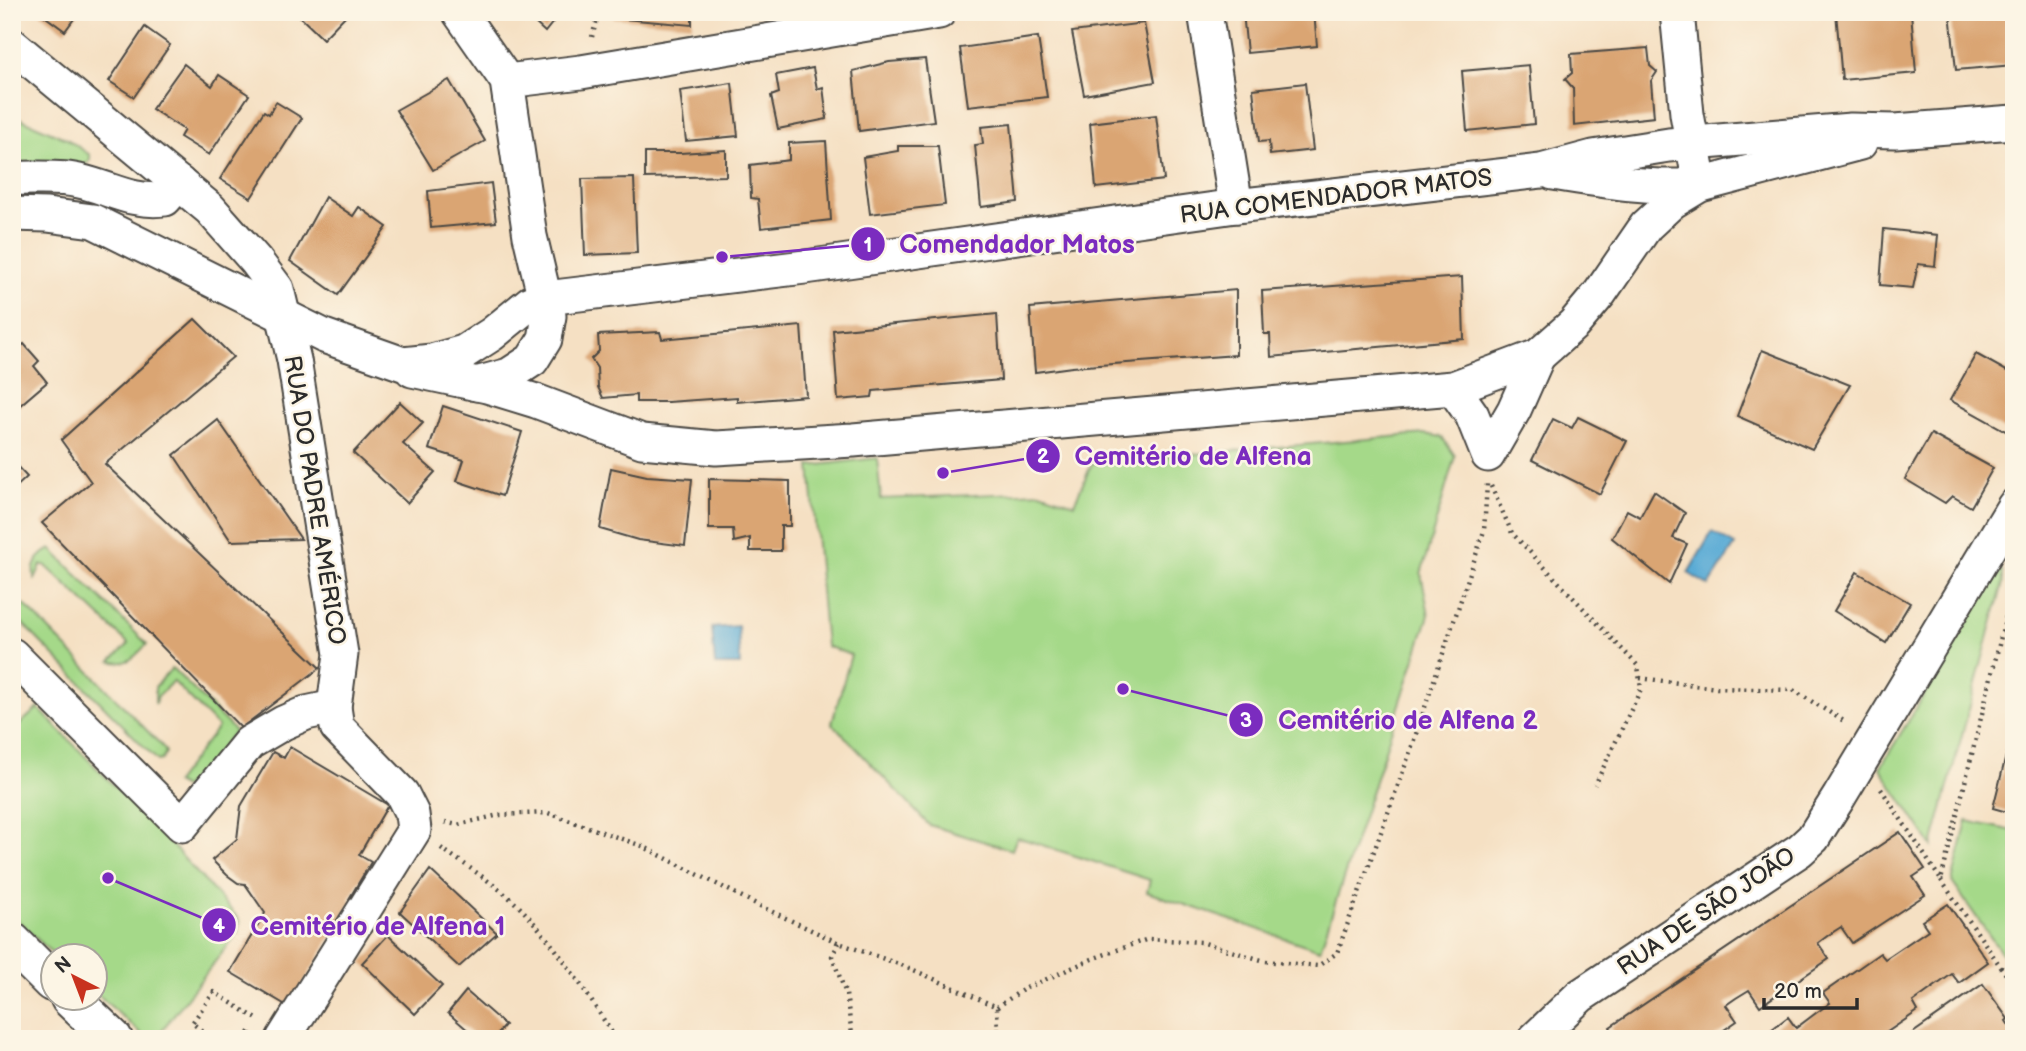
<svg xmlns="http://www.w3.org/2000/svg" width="2026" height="1051" viewBox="0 0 2026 1051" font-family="'Balsamiq Sans',sans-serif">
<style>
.green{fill:#a5d989;stroke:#68825a;stroke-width:2}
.water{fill:#5aabd5;stroke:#426b80;stroke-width:2}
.building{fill:#daa573}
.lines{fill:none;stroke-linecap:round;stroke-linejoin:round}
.minor-casing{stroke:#494642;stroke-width:37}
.major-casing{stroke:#494642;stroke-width:42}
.path{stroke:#494642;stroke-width:4.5;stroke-dasharray:2 5;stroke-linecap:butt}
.minor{stroke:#fff;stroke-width:33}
.major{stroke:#fff;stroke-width:38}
.labels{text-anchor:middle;stroke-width:5;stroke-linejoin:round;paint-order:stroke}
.street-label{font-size:24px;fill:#2b2b2b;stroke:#fcf5e5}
.leader{fill:none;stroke:#7b2cbf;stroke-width:2.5}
.callout-dot{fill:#7b2cbf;stroke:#fcf5e5;stroke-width:2.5}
.mark-label{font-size:21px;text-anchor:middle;font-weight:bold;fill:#fff}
.callout-label{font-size:26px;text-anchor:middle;font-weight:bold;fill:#7b2cbf;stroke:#fcf5e5;stroke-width:5;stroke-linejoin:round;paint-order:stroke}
</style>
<rect width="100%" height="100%" fill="#fcf5e5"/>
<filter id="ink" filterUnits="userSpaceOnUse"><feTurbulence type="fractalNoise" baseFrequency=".0143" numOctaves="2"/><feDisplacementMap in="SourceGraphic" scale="14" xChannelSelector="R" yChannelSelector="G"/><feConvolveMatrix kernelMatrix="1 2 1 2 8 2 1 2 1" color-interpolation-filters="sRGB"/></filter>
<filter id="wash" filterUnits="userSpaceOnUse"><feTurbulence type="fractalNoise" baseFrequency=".00686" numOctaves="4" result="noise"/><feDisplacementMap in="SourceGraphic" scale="28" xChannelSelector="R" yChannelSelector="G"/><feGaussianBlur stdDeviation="1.57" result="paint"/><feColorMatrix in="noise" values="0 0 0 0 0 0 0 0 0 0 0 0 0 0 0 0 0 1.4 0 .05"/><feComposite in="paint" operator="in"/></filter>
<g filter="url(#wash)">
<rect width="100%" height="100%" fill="#f5e0c3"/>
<g class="green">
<path d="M12,115L67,139L90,155V160L81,169L12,167Z"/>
<path d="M1425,434L1442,437L1455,456L1421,574L1429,615L1320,950L1147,892L1150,880L1017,837L1012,850L929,825L832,723L851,655L826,646L810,466L877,458L881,499L1041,492L1074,504L1092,463Z"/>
<path d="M51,549L147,644C136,655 128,667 111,661L129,644L45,565H41L35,579C30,566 39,555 51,549Z"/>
<path d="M2000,568L2003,573V583L1932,846L1880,768Z"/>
<path d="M12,596L26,606L162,746L166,752L162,760L158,761L12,613Z"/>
<path d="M172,668L235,731L194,782L184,788L175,783L218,727L173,681L158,696L155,704V687Z"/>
<path d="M38,708L169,842L240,920L238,932L155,1039H147L95,992L94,956H55L12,915V731Z"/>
<path d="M1967,821L2014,831V971L1952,882Z"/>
</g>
<g class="water">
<path d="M1712,532L1735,545L1709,586L1688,573Z"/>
<path d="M738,626L740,665H715L712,628Z"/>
</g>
<g id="blocks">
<g class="building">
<path d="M39,12H79L65,31Z"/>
<path d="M295,12H349L323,39Z"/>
<path d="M523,12H561L545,32Z"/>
<path d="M614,12H692V25L613,18Z"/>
<path d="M1243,12H1314L1317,46L1247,53Z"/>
<path d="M1836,12H1911L1916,73L1842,80Z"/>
<path d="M1950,12H2014V65L1956,70Z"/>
<path d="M1144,23L1155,82L1084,95L1072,32Z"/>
<path d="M145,27L170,45L134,97L109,81Z"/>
<path d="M1038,37L1047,97L968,106L960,48Z"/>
<path d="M1648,48L1650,66L1657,72L1651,81L1654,117L1574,126L1573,88L1565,79L1572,73L1571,54Z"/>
<path d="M925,59L934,121L859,131L853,71L889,62Z"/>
<path d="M184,64L212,86L219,75L249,95L209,155L180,137L184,130L152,109Z"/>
<path d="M1529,65L1534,124L1467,131L1462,71Z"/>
<path d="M813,68L817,89L823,87L827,119L778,129L771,96L779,93L776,75Z"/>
<path d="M449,80L485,141L433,170L396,110Z"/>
<path d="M732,83L738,136L686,141L680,91Z"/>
<path d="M1305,83L1313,150L1270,155L1269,141L1259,142L1253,89Z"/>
<path d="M276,102L302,118L251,198L220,179L264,111L269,114Z"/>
<path d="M1156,115L1164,180L1096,188L1090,123Z"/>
<path d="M1011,124L1018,202L981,207L975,145L983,144L981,127Z"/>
<path d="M826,141L831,220L761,228L758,199L751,198L750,165L789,160V143Z"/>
<path d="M898,146H938L945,205L870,214L863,157L898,151Z"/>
<path d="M726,150V176L645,178V153H680Z"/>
<path d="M634,178L637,253L585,255L582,179Z"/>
<path d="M491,183L496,222L431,228L428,191Z"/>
<path d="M325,197L353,216L359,207L387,227L338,295L290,261Z"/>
<path d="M1884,229L1938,235L1935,266L1918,264L1913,288L1880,285Z"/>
<path d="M1462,277L1464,339L1271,357L1270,334H1264L1262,291Z"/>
<path d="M1236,290V355L1072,367L1035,372L1030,308Z"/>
<path d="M997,314L1001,380L873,391L872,397L838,400L833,330Z"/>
<path d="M195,319L233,357L105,464L320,668L241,728L42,523L91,482L61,440Z"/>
<path d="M801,326L806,396L737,402V397L668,402H636V395L603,398L598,387L597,368L591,359L599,351L598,335L660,332L662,339Z"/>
<path d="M12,343L18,349L24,344L39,361L34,366L47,382L12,412Z"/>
<path d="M1762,350L1850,385L1812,449L1737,416Z"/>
<path d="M1976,354L2014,375L2013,435L1950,400Z"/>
<path d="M400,402L423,423L403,444L435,472L407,503L353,453Z"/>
<path d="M443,406L522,432L502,496L457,481L464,460L429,449Z"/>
<path d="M1578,417L1627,441L1600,494L1532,460L1553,419L1572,428Z"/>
<path d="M218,420L301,539L231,541L174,455Z"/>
<path d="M1931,434L1993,468L1971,507L1952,496L1945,503L1905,479Z"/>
<path d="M12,461L27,477L12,491Z"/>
<path d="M611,468L647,476L692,479L685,546L638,540L600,529Z"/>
<path d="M709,479L790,481V526H781V551H750V538L734,542L733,529H709Z"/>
<path d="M1654,491L1685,513L1673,538L1687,544L1669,584L1612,538L1627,510L1640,517Z"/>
<path d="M1857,572L1910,603L1886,643L1834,611Z"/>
<path d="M2013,728L2014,729V814L1993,808Z"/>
<path d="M290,747L388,805L359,855L371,862L349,899L352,901L289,1007L230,972L265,913L245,884L238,883L227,875L212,860L237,839L241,806L273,752L284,758Z"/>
<path d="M1900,832L1925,869L1913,877L1925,895L1852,943L1841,927L1830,934L1818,943L1829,959L1760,1006L1749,990L1736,998L1726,1005L1737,1021L1711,1039H1617L1610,1027Z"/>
<path d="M430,870L497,933L459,967L400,912Z"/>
<path d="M1948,904L1988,962L1959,983L1952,974L1913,1002L1918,1011L1877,1039H1759L1788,1017L1796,1028L1816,1013L1830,1003L1823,993L1880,953L1885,959L1928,930L1922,921Z"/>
<path d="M388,935L442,986L415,1014L362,963Z"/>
<path d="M1983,984L2008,1019L2006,1021L2014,1033V1039H1913L1910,1035Z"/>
<path d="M466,991L505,1025L493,1039H478L448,1013Z"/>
</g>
</g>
</g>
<g filter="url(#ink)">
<use href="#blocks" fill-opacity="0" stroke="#494642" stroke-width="2"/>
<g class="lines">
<defs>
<g id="minor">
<path d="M459,12L507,81L530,236L549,316L545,339L532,360L509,375L476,384"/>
<path d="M1205,12L1236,206"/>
<path d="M12,45L210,209L256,261L277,289L294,360L341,654L334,707L337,727L402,794L412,814L414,830L283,1039"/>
<path d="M507,81L581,72L939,12"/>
<path d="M1553,173C1602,181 1650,189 1700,185L1687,114L1677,12"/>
<path d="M12,178C33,179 59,176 79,181C111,188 131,203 165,199L179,183"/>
<path d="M12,214L47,215L93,221L324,336L403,364L432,361L464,352L492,334L530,303L546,298L805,267L1236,206L1541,171L1593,157L1669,145L1851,130L1895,131L2014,122"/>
<path d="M412,370L487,386L536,401L642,441L716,448L853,440L1453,388L1538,356L1574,324L1600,293L1646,226L1672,202L1700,185L1860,143"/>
<path d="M1453,388L1472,415L1488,455L1514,410L1538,356"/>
<path d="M12,655L182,825L249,743L283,723L306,713L334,707"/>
<path d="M1535,1039L1580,996L1800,850L1813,838L1839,797L2014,506"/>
</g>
<g id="major">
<path d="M12,942L52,982"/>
<path d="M70,998L113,1039"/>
</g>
</defs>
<use href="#minor" class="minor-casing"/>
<use href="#major" class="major-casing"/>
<g class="path">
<path d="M592,37L599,12"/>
<path d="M1491,486L1512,533L1638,666L1641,689L1595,785"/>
<path d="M1640,678L1717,688L1793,690L1847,723"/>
<path d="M1881,789L1941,880L2014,584"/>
<path d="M445,822L457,825L499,815L548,813L642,846L760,906L839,943L907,967L997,1007L998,1039"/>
<path d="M441,848C468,867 505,890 527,915C561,952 589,997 616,1039"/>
<path d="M1941,880L2014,986"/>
<path d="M839,943L832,956L846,994L852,1034L849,1039"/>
<path d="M997,1007L1024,989L1092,959L1148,939L1201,942L1265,961L1318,966L1337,953L1409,755L1484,531L1487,484"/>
<path d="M213,1039L192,1023L214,992L257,1019"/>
<path d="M245,1039L252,1029"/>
</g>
<use href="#minor" class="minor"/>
<use href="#major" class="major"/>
</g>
</g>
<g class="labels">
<g class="street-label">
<text transform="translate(1336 196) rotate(-7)" y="8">RUA COMENDADOR MATOS</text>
<text transform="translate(315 500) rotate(81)" y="8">RUA DO PADRE AMÉRICO</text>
<text transform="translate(1706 911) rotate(-34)" y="8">RUA DE SÃO JOÃO</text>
</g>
</g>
<path class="leader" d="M722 257L868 244M943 473L1043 456M1123 689L1246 720M108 878L219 925"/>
<g class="callout-dot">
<circle cx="722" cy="257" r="7"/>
<circle cx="943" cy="473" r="7"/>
<circle cx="1123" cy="689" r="7"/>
<circle cx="108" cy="878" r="7"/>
<circle cx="868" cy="244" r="18"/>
<circle cx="1043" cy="456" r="18"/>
<circle cx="1246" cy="720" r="18"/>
<circle cx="219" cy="925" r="18"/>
</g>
<g class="mark-label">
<text x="868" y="252">1</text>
<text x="1043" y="463">2</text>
<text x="1246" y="727">3</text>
<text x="219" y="933">4</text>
</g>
<g class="callout-label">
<text x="1017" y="253">Comendador Matos</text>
<text x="1193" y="465">Cemitério de Alfena</text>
<text x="1408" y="729">Cemitério de Alfena 2</text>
<text x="378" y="935">Cemitério de Alfena 1</text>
</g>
<rect width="2026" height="1051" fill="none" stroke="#fcf5e5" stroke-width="42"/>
<g transform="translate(74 977) rotate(318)"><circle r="33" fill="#fcf5e5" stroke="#a8a49b" stroke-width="2"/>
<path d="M0-5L12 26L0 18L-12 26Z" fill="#c8321e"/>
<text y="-10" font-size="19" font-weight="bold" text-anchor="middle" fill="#2b2b2b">N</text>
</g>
<path d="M1764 998v10h93v-10" fill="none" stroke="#2b2b2b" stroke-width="3.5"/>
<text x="1774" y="998" font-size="21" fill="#2b2b2b" stroke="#fcf5e5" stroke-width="5" paint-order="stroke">20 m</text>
</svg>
